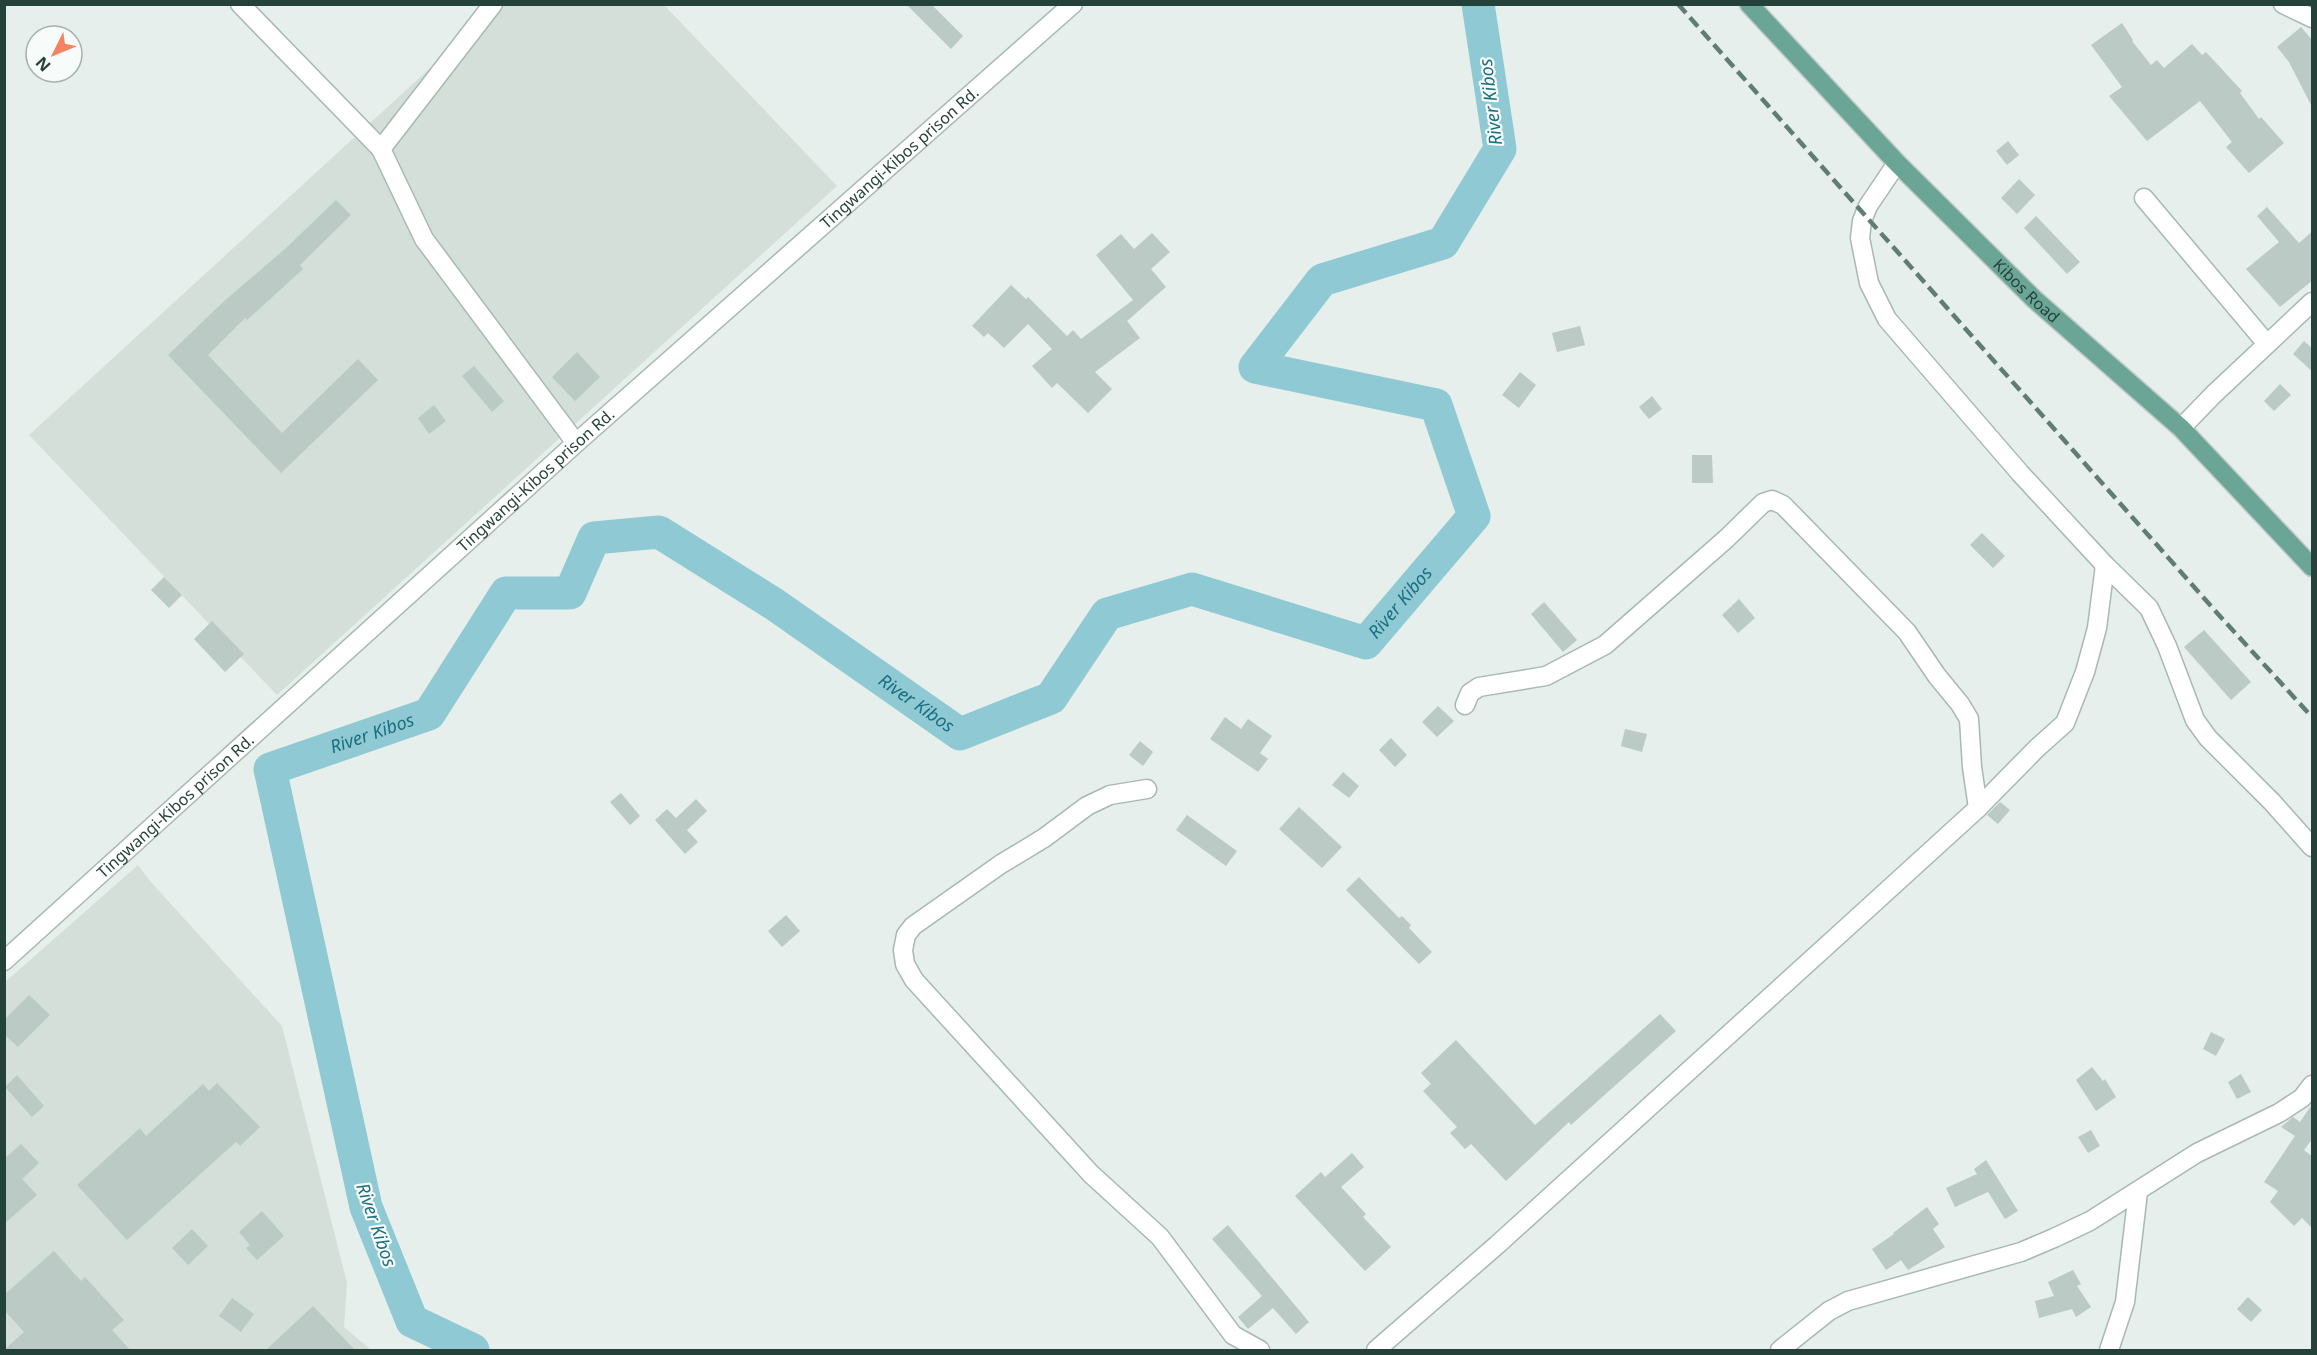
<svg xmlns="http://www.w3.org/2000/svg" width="2317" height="1355" viewBox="0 0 2317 1355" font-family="'Noto Sans',sans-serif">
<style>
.built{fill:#d4dfda}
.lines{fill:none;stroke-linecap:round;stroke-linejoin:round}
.river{stroke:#8ec9d4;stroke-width:33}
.building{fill:#bbcac4}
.minor-casing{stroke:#a8b8b2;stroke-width:21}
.tertiary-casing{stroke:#a8b8b2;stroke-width:21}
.primary-casing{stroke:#c2cac8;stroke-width:21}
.minor{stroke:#fff;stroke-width:18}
.tertiary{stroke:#fff;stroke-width:18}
.primary{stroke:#6aa596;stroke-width:18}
.rail{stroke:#5f7d75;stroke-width:4.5;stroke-dasharray:12 6;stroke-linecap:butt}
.labels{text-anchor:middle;stroke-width:4.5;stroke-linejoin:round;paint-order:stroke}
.street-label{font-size:16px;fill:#24423a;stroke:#f7fbf9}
.water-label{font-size:18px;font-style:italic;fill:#1c6f80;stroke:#f7fbf9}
</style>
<rect width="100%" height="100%" fill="#e6efeb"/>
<g class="built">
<path d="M499,5H664L837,186L277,695L29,435Z"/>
<path d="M138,865L150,881L282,1026L347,1283L344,1327L371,1350H5L4,983Z"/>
</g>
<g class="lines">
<path class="river" id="s1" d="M473,1350L412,1321L366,1207L270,769L429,714L506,593H570L594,538L659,532L774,604L960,734L1051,698L1107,614L1192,589L1366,643L1474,516L1436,405L1255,367L1322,280L1443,243L1500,149L1478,4"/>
</g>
<g class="building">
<path d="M906,4H931L963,36L951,49Z"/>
<path d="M2122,23L2133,40L2132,41L2151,65L2157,60L2164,68L2192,44L2202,55L2206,52L2242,91L2240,93L2259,119L2261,117L2284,143L2249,173L2226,147L2232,142L2200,101L2147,141L2109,96L2122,87L2091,45Z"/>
<path d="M2301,27L2313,41V109L2289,62L2277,47Z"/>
<path d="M2008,141L2019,155L2007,165L1996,151Z"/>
<path d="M2019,179L2035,195L2017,214L2001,198Z"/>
<path d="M336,200L351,215L300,265L303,269L247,320L245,318L208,355L282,433L358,359L378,380L281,473L168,355L222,303L285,249Z"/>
<path d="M2267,207L2299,243L2313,231V280L2280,307L2246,269L2279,242L2257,216Z"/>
<path d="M2036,216L2080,262L2067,274L2024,228Z"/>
<path d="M1152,233L1170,252L1151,269L1166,287L1127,321L1140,338L1095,372L1112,389L1088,413L1057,383L1052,388L1032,366L1052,349L1028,324L1004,348L988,333L984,337L972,326L1011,285L1026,299L1028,297L1067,336L1073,330L1081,339L1133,300L1096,255L1121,234L1134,249Z"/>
<path d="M1580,326L1585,345L1557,352L1552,333Z"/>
<path d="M2304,341L2313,349V372L2293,354Z"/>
<path d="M577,352L600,377L575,401L552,377Z"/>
<path d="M474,366L504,401L492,412L462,376Z"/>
<path d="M1520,372L1536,385L1519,408L1502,395Z"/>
<path d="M2280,384L2291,395L2274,411L2264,401Z"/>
<path d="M1652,396L1662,409L1649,419L1639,407Z"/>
<path d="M434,405L446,421L429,434L418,418Z"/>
<path d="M1692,455H1712L1713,483H1692Z"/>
<path d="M1982,533L2005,556L1993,568L1970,545Z"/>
<path d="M164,577L182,595L169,608L151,590Z"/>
<path d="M1739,599L1755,618L1738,633L1722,615Z"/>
<path d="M1544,602L1577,640L1563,652L1531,614Z"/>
<path d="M212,621L244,654L225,672L194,639Z"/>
<path d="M2204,630L2251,682L2231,700L2184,647Z"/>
<path d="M1438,706L1454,721L1437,737L1422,722Z"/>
<path d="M1225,717L1241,729L1248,719L1272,736L1260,753L1268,759L1258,772L1210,739Z"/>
<path d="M1625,729L1647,734L1642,752L1621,746Z"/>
<path d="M1391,738L1407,755L1395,767L1379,750Z"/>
<path d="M1140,741L1153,752L1143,766L1129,755Z"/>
<path d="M1343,772L1359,786L1349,798L1332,785Z"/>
<path d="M621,793L640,816L630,825L610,802Z"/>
<path d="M696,799L707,811L687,830L698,842L685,854L655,820L667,809L676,818Z"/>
<path d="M2000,802L2010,810L1998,824L1987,815Z"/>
<path d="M1299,807L1342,847L1322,868L1279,829Z"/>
<path d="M1187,815L1237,851L1226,866L1176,830Z"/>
<path d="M1359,877L1399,918L1402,916L1411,925L1409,928L1432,952L1419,964L1346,890Z"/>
<path d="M786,915L800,931L782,947L768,931Z"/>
<path d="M29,995L50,1015L18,1047L4,1034V1020Z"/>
<path d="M1660,1014L1676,1031L1571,1125L1569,1122L1506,1181L1471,1144L1465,1149L1450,1133L1457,1127L1423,1091L1431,1084L1421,1073L1456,1040L1535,1125Z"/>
<path d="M2211,1032L2225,1039L2216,1056L2203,1049Z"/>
<path d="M2092,1067L2103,1081L2105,1079L2116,1097L2096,1111L2076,1080Z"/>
<path d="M2241,1074L2251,1092L2237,1099L2228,1082Z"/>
<path d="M17,1075L44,1106L32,1117L5,1087Z"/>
<path d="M217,1083L260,1127L240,1146L236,1142L127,1240L77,1185L140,1128L146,1136L203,1084L209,1091Z"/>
<path d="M2313,1103V1138L2304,1150L2313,1157V1229L2302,1218L2294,1226L2270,1202L2278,1191L2264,1182L2295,1136L2281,1127L2293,1117L2300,1122Z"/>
<path d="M2091,1130L2100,1146L2088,1153L2078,1137Z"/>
<path d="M21,1144L39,1163L22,1179L37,1195L4,1224V1159Z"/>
<path d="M1352,1153L1364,1167L1341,1187L1366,1214L1363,1217L1391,1247L1365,1271L1295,1196L1321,1172L1325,1177Z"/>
<path d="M1986,1160L2018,1211L2005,1219L1988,1192L1955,1207L1946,1188L1977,1174L1974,1169Z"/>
<path d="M1927,1207L1939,1224L1933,1229L1945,1247L1908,1270L1901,1260L1886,1270L1872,1249L1894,1234L1893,1233Z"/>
<path d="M262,1211L284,1236L257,1260L246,1248L250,1245L239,1232Z"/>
<path d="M1228,1225L1309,1322L1296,1334L1273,1308L1248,1329L1238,1317L1262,1296L1212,1239Z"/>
<path d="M192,1229L208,1246L188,1265L172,1248Z"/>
<path d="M54,1251L81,1281L85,1277L124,1320L112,1330L130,1350H4L24,1332L4,1310V1295Z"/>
<path d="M2073,1270L2081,1284L2077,1286L2091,1307L2076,1317L2072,1309L2039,1318L2035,1301L2054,1296L2048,1282Z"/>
<path d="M2248,1297L2262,1310L2251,1322L2237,1309Z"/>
<path d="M232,1298L254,1314L241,1332L219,1316Z"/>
<path d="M313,1306L355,1350H266Z"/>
</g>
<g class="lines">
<defs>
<g id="minor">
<path d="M240,4L381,149L424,239L576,443"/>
<path d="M2283,4L2312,18"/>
<path d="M381,149L493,4"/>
<path d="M1897,163L1868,206L1862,221L1860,238L1869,283L1887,319L2020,473L2105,565L2149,608L2167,646L2195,720L2208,738L2272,802L2312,847"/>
<path d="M2144,198L2267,344"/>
<path d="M2181,428L2214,394L2312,302"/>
<path d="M1465,705L1470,693L1479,687L1546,676L1605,645L1726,539L1763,503L1772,500L1783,505L1907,632L1937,676L1960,704L1969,719L1972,767L1978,808"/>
<path d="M1147,789L1110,795L1087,806L1044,838L1001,864L913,926L906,935L903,950L905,964L914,980L1091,1174L1160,1237L1233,1335L1260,1350"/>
<path d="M1376,1350L1497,1245L1866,910L1978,808L2037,748L2065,723L2085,672L2097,628L2105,565"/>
<path d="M1780,1350L1829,1311L1848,1301L2021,1252L2054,1238L2090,1221L2197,1153L2279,1113L2302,1098L2312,1085"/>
<path d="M2109,1350L2125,1302L2138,1192"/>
</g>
<g id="tertiary">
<path id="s2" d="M4,961L576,443L1073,4"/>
</g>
<g id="primary">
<path id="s3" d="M1749,4L1897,163L2034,299L2181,428L2312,567"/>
</g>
</defs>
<use href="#minor" class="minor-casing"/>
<use href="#tertiary" class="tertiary-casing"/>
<use href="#primary" class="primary-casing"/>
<use href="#minor" class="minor"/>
<use href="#tertiary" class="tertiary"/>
<use href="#primary" class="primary"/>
<path class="rail" d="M1678,4L2218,614L2312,717"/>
</g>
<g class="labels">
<g class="street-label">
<text dy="6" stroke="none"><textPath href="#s2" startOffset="1203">Tingwangi-Kibos prison Rd.</textPath></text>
<text dy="6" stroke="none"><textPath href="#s3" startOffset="399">Kibos Road</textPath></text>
<text dy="6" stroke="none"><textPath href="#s2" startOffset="717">Tingwangi-Kibos prison Rd.</textPath></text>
<text dy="6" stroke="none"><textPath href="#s2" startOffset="231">Tingwangi-Kibos prison Rd.</textPath></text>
</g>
<g class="water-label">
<text transform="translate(1491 102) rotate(-97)" y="6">River Kibos</text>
<text dy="6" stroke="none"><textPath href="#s1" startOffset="2025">River Kibos</textPath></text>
<text dy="6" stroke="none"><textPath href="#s1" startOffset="1449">River Kibos</textPath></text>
<text dy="6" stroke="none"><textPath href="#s1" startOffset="747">River Kibos</textPath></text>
<text transform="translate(376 1225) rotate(71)" y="6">River Kibos</text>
</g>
</g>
<rect width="2317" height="1355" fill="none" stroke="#24423a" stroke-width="12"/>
<g transform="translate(54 54) rotate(227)"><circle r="28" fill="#f7fbf9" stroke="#a3b1ad" stroke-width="1.5"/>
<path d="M0-4.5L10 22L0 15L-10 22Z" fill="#f4845f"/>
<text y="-9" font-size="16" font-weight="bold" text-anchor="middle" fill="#24423a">N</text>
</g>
</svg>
